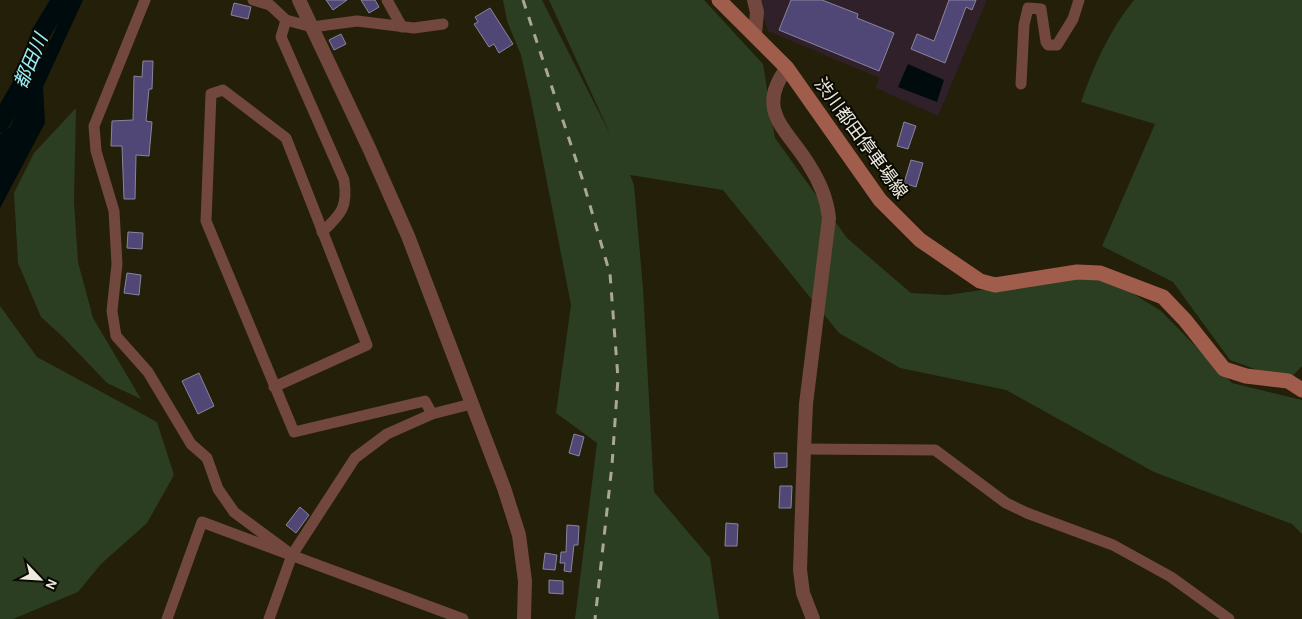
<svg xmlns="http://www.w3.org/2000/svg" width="1302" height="619" viewBox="0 0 1302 619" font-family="Karla,'Noto Sans JP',sans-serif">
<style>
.education{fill:#302029}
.green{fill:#2b3e21}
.water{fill:#000b0d}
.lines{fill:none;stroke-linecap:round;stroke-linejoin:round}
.river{stroke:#000b0d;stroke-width:19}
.building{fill:#514777;stroke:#89859d}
.minor{stroke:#72473d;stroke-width:11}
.tertiary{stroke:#72473d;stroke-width:14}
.secondary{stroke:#a15d4c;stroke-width:15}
.rail{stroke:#aaa797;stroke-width:3;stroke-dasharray:9 9;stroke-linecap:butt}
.labels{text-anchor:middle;stroke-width:4;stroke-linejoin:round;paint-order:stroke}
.street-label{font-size:18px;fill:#edebde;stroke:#0a0903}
.water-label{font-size:19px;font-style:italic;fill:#98f1fa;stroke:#0a0903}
</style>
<rect width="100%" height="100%" fill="#231f09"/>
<path class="education" d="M757,0H987L938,116L876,88L879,78L768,31Z"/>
<g class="green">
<path d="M503,0H542L611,136L549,0H704L763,64L775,138L847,238L911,293L947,295L1100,273L1161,311L1232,383L1302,400V534L1292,524L1154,472L1006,390L900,368L839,333L723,190L630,175L634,185L643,288L654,492L710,558L719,619H575L597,443L556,413L571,305L531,100L521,55L507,21Z"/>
<path d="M1134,0H1302V366L1288,381L1230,360L1173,282L1102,246L1155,124L1081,102C1093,67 1110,29 1134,0Z"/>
<path d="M76,108L74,201L78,262L93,318L141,399L107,383L63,337L41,317L18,263L14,193L34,153Z"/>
<path d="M0,306L37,357L157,422L174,475L147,523L101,564L78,592L13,619H0Z"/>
</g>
<g class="water">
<path d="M69,0H83L43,87L45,123L0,208V134L10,127Z"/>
<path d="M908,64L944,80L937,102L898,87Z"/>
</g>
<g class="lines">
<path class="river" d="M0,123L26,78L41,33L61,0"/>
</g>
<g class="building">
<path d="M326,0H347L333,10Z"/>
<path d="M361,0H375L379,7L369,13Z"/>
<path d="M791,0H822L858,14L857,18L894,33L879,71L779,30Z"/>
<path d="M949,0H976L972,10L966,7L945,63L911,49L917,34L934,41Z"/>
<path d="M234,3L251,7L248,19L231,15Z"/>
<path d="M490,8L513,44L499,53L494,44L489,47L474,24L478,22L475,17Z"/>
<path d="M341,34L346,44L334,50L329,40Z"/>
<path d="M143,61H153L152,89H149L146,121L152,122L149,156L136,155L135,199H124L122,146H111L112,121L133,120L134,76L142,77Z"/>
<path d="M904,122L916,126L908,149L897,146Z"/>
<path d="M911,160L923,163L916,187L904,183Z"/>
<path d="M128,232L143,233L142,249L127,248Z"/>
<path d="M127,273L141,275L139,295L124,293Z"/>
<path d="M199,373L214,406L198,414L182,381Z"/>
<path d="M574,434L584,437L579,456L569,453Z"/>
<path d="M774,453H787V467L775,468Z"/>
<path d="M780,486H792L791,508H779Z"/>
<path d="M300,507L309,515L296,533L286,525Z"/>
<path d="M726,523L738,524L737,546H725Z"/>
<path d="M567,525L579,526L578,545H574L571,572L564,571L565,563H560L561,552H566Z"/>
<path d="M545,553L557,555L555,570L543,569Z"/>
<path d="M549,580L563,581V594L549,593Z"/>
</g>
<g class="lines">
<g class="minor">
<path d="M145,0L94,126L96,151L114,211L117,264L112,311L116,336L148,372L191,444L207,458L218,489L234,512L292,555"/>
<path d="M253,0L270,5L286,20L312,27L357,21L414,28L443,24"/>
<path d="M387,0L402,27"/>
<path d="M286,20L281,37L344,180C348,206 342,214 322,232"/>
<path d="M1021,84L1024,25L1028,8L1041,9L1046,42L1048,45H1057L1073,19L1079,0"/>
<path d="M274,387L367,345L286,138L223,90L211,94L206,221L294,432L425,401L432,414"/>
<path d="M804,449L935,450L1006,503L1027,513L1113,545L1171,577L1229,619"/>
<path d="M167,619L202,522L463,619"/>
<path d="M269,619L292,555L355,458L387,434L432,414L471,404"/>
</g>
<g class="tertiary">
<path d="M299,0L369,148L408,236L504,488L519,535L525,581L524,619"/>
<path d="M754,0L757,12L755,34"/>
<path d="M787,68C754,111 788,130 809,165C820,182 827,198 829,218L806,404L804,449L800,570L803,593L813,619"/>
</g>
<path class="secondary" d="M719,0L787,68L880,200L920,240L980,281L995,285L1077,272L1100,273L1163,297L1185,320L1224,369L1246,376L1288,381L1302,390"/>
<path class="rail" d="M523,0L582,178L610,274L618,378L612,465L595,619"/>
</g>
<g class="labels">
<g class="street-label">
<text transform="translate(861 138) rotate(54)" y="6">渋川都田停車場線</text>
</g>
<g class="water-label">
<text transform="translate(30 61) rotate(-67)" y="7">都田川</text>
</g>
</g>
<g transform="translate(40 579) rotate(115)" stroke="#0a0903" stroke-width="4" paint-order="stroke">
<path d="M0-4L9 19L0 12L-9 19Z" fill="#edebde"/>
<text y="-8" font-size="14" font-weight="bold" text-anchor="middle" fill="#edebde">N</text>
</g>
</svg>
